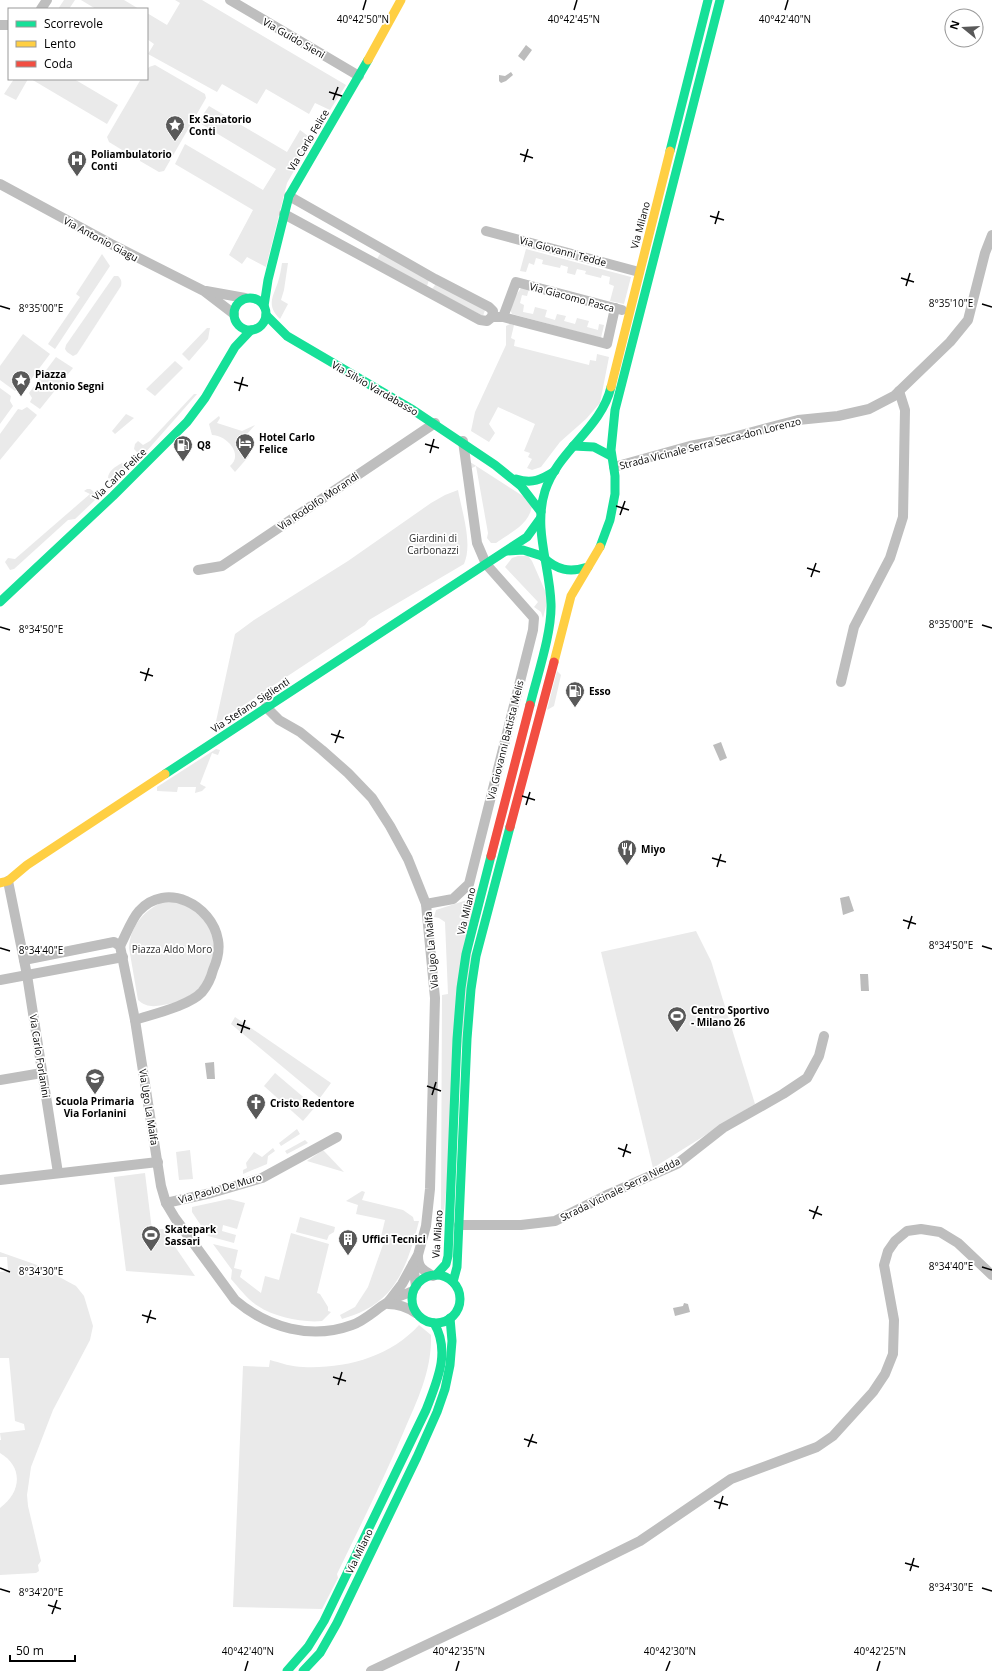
<svg xmlns="http://www.w3.org/2000/svg" width="992" height="1671" viewBox="0 0 992 1671" font-family="'Open Sans',sans-serif">
<style>
.green{fill:#eaeaea}
.water{fill:#bcbcbc}
.lines{fill:none;stroke-linecap:round;stroke-linejoin:round}
.street{stroke:#bebebe;stroke-width:10}
.fast{stroke:#16e098;stroke-width:9}
.slow{stroke:#ffcf43;stroke-width:9}
.jam{stroke:#f24e42;stroke-width:9}
.ticks{fill:none;stroke:#000;stroke-width:1.5}
.labels{text-anchor:middle;stroke-width:3.5;stroke-linejoin:round;paint-order:stroke}
.street-label{font-size:10px;fill:#000;stroke:#fff}
.poi-label{font-size:10px;font-weight:bold;fill:#000;stroke:#fff;text-anchor:start}
.park-label{font-size:10px;fill:#2f2f2f;stroke:#fff}
.ticks-label{font-size:10px;text-anchor:middle;fill:#000;stroke:#fff;stroke-width:3.5;stroke-linejoin:round;paint-order:stroke}
</style>
<rect width="100%" height="100%" fill="#fff"/>
<g class="green">
<path d="M64,0H75L69,9H58Z"/>
<path d="M81,0H124L139,9H96Z"/>
<path d="M175,0H202L346,85L330,110L315,103L309,114L266,89L257,104L222,84L217,92L148,54L154,44L147,39V13L167,25L180,3Z"/>
<path d="M155,65L205,94L206,98L164,171L159,172L140,161V154L135,151L127,153L109,142L107,137L141,79H147V70L149,67Z"/>
<path d="M14,79H28L16,100L4,94Z"/>
<path d="M31,79H74L118,105L107,124Z"/>
<path d="M209,106L287,152L300,130L312,139L287,183L266,267L247,257L242,264L229,255L253,210L175,164L185,144L263,190L276,169L198,122Z"/>
<path d="M526,249L631,277L624,304L610,301L614,286L609,284L610,277L602,275L601,278L585,274L586,271L577,269L575,275L567,273L568,267L561,265L560,268L542,264L543,260L536,258L534,265L529,263L526,272L520,271Z"/>
<path d="M102,254L110,266L55,349L48,344L80,297L76,294Z"/>
<path d="M380,254H384L429,280L427,286L377,259Z"/>
<path d="M282,263H288L284,290L281,300L288,304L280,319C266,305 273,297 278,282C280,276 281,269 282,263Z"/>
<path d="M114,276H118C121,279 122,281 121,286L77,354L73,356L67,352L65,349L66,345Z"/>
<path d="M436,284L485,310L483,316L432,289Z"/>
<path d="M521,288L529,289L527,296L522,295L520,303L524,305L523,312L533,314L535,307L547,310L545,317L555,320L557,314L566,316L564,321L575,324L577,318L589,321L587,327L598,330L599,324L604,325L601,338L512,314C507,305 516,296 521,288Z"/>
<path d="M510,324L514,325L511,338L515,340L514,346L589,365L590,360L596,361L597,354L609,357L600,403L586,419L560,442L541,467L532,470L527,468L532,459L528,457L530,453L524,451L535,424L498,407L489,424L495,433L489,442L471,431L475,412L506,345V326Z"/>
<path d="M207,328H210L208,339L189,361L182,354Z"/>
<path d="M23,334L50,354L23,390L18,389L15,391L0,380V366Z"/>
<path d="M56,357L73,368L40,409L30,402L32,398L29,393Z"/>
<path d="M175,361L183,368L155,396L146,389Z"/>
<path d="M0,388L11,396L10,401L13,406L0,424Z"/>
<path d="M194,394H197L145,453L137,452L134,449L135,444L138,441L143,445L150,441Z"/>
<path d="M27,407L37,415L0,460V434L18,409L22,410Z"/>
<path d="M126,414L134,418L115,434L112,431Z"/>
<path d="M219,416L220,418L217,423L242,431L255,425L237,445L249,456L235,472L230,466C244,455 227,435 212,435L209,424Z"/>
<path d="M470,462L526,498L532,506C529,525 511,532 496,543H491L487,538L488,533L476,466L470,469Z"/>
<path d="M122,463L126,466L124,471L113,480L108,478C108,471 116,466 122,463Z"/>
<path d="M87,489H90C95,492 96,494 95,500L75,519L68,520L14,569L10,570L5,562L8,558L15,559L90,494L84,491Z"/>
<path d="M458,490C462,512 473,544 464,564L369,620L365,625L224,718L219,724L215,726L235,634L254,620L348,561L431,503L445,495Z"/>
<path d="M518,556H528L532,561L546,593V606L543,618L541,612L534,607L538,602L505,567L512,558Z"/>
<path d="M557,671L561,675L554,706L547,710Z"/>
<path d="M216,749L220,750L218,755L212,753L200,784L206,787L202,791L195,793L196,787H178L177,792L157,791V787Z"/>
<path d="M471,888L478,890L444,1211H441L442,995L448,994L445,922L439,918L434,917L436,910L467,900Z"/>
<path d="M165,901C171,902 180,902 186,905C208,913 218,940 213,961C212,966 209,971 207,975C204,980 202,985 199,988C189,998 177,1003 163,1005C153,1007 146,1007 138,1000L129,948C130,926 145,909 165,901Z"/>
<path d="M696,931L711,961L755,1104L653,1168L601,952Z"/>
<path d="M235,1017L331,1083L320,1098L231,1024Z"/>
<path d="M275,1073L315,1107L303,1121L264,1086Z"/>
<path d="M297,1129L300,1134L281,1146L279,1143Z"/>
<path d="M305,1140L308,1143L287,1154L285,1151Z"/>
<path d="M273,1148L275,1151L268,1156L267,1164L243,1174V1170L247,1168L246,1163L254,1152L262,1157Z"/>
<path d="M190,1150L193,1179L179,1180L176,1152Z"/>
<path d="M323,1150L344,1172L307,1161Z"/>
<path d="M145,1173L152,1230L163,1229L195,1276L126,1271L114,1177Z"/>
<path d="M362,1191L365,1192L362,1200L403,1210L413,1217L414,1221H419C410,1255 400,1293 365,1310C358,1314 350,1316 342,1319L340,1315L355,1307L368,1287L385,1239L381,1237L385,1220L356,1214L358,1205L346,1201Z"/>
<path d="M229,1199L245,1203L237,1229L223,1225L222,1231L236,1235L234,1243L208,1236L192,1212V1207Z"/>
<path d="M300,1217L335,1227L334,1232L329,1235L327,1240L296,1232Z"/>
<path d="M291,1233L329,1244L317,1293L320,1294L328,1307V1311L331,1312L322,1321C303,1323 274,1317 258,1306C247,1299 239,1288 231,1279L232,1270L213,1244L238,1250L234,1268L242,1270L240,1277L261,1293L265,1276L279,1280Z"/>
<path d="M0,1252L37,1265L76,1286L84,1296L93,1326L90,1340L53,1410L31,1467L27,1495L28,1506L41,1561L38,1565L39,1571L36,1573L0,1575V1508C21,1493 24,1467 0,1453V1440H1L0,1433L25,1430L24,1424L15,1421L9,1358H0V1272L8,1271L7,1257H0Z"/>
<path d="M419,1325L431,1335C432,1370 418,1399 404,1431C384,1479 360,1526 337,1574L338,1578L322,1609L233,1607L243,1366L269,1367L270,1360C281,1363 292,1367 303,1367C345,1369 390,1357 419,1325Z"/>
</g>
<g class="water">
<path d="M526,45L532,50L524,61L518,56Z"/>
<path d="M511,72L513,75L506,81L501,83L499,81V75L505,76Z"/>
<path d="M721,742L727,758L720,761L713,745Z"/>
<path d="M849,896L854,911L843,915L840,898Z"/>
<path d="M860,974H868L869,991H861Z"/>
<path d="M214,1062L215,1079H207L205,1063Z"/>
<path d="M684,1303L688,1304L690,1312L675,1316L673,1308L683,1306Z"/>
</g>
<g class="lines">
<g class="street">
<path d="M230,0L359,76"/>
<path d="M41,9L47,0"/>
<path d="M0,25H9"/>
<path d="M0,184L111,244L204,291L234,314"/>
<path d="M289,196L435,279L489,307L493,311L492,317"/>
<path d="M284,214L480,320L487,321L492,317H503L607,344L615,308"/>
<path d="M486,231L639,272"/>
<path d="M206,291L245,298"/>
<path d="M503,317L516,282L622,310"/>
<path d="M614,467L690,446L726,439L798,420L838,416L869,409L894,396L950,342L968,320L985,253L992,235"/>
<path d="M198,570L222,566L435,423"/>
<path d="M841,682L854,627L890,558L903,517L905,410L899,391"/>
<path d="M266,707L279,720L300,732L322,750L348,773L372,798L390,826L408,859L426,904L435,998L430,1189L426,1226L418,1255L413,1264L416,1286"/>
<path d="M8,881L27,975L58,1173"/>
<path d="M426,904L453,899L469,884L533,630L534,618L486,564L477,543L463,441"/>
<path d="M120,946C126,935 131,920 139,911C166,881 212,905 218,940C220,951 217,961 213,970C211,978 207,986 202,992C189,1006 153,1014 135,1020"/>
<path d="M24,960L114,942L120,946L135,1020L161,1186L166,1203L175,1218L235,1300C268,1328 311,1340 352,1325C366,1320 376,1309 388,1302C393,1298 406,1294 413,1291"/>
<path d="M0,980L123,957"/>
<path d="M0,1080L42,1073"/>
<path d="M0,1180L158,1162"/>
<path d="M166,1203L211,1193L262,1178L337,1137"/>
<path d="M459,1225H521L555,1221L609,1194L677,1164L723,1128L783,1094L807,1078L819,1056L824,1036"/>
<path d="M418,1256C418,1268 423,1270 433,1276"/>
<path d="M389,1301L402,1284L413,1264"/>
<path d="M388,1304C399,1304 407,1307 416,1313"/>
<path d="M371,1671L496,1612L640,1541L731,1479L817,1447L833,1436L873,1392L885,1374L893,1354L894,1320L884,1265L888,1251L895,1241L907,1231L921,1229L940,1232L958,1243L992,1275"/>
</g>
<g class="fast">
<path d="M670,151L708,0"/>
<circle cx="250" cy="314" r="16"/>
<path d="M264,306L268,280L289,196L368,60"/>
<path d="M266,315L287,336L413,410L495,465L521,486L541,512"/>
<path d="M573,446L594,447L611,456"/>
<path d="M516,479C532,484 541,480 555,471"/>
<path d="M600,547L610,520L615,494V476L611,450L615,410L720,0"/>
<path d="M507,551L523,550L542,556"/>
<path d="M543,557C557,570 569,573 588,567"/>
<path d="M0,602L113,496L187,422L205,398L235,347L251,330"/>
<path d="M530,705C537,676 552,633 551,604C550,566 533,529 545,491C558,450 601,429 611,387"/>
<path d="M165,774L527,537L540,519"/>
<path d="M436,1275L446,1264L448,1256L457,1039L461,988L466,954L491,856"/>
<circle cx="436" cy="1299" r="24"/>
<path d="M453,1282L457,1267L467,1039L471,989L476,956L510,827"/>
<path d="M287,1671L308,1647L324,1621L426,1410C437,1381 451,1352 434,1323"/>
<path d="M303,1671L320,1653L337,1623L417,1457L437,1412L445,1389L450,1365L452,1341L450,1318"/>
</g>
<g class="slow">
<path d="M368,60L401,0"/>
<path d="M611,387L670,151"/>
<path d="M554,662L571,596L600,547"/>
<path d="M0,883L8,881L27,865L165,774"/>
</g>
<g class="jam">
<path d="M510,827L554,662"/>
<path d="M491,856L530,705"/>
</g>
</g>
<path class="ticks" d="M363,10L366,0M574,10L577,0M785,10L788,0M329,92L342,96M333,100L338,87M520,154L533,158M524,162L528,149M710,216L724,220M715,224L719,211M901,278L914,282M906,286L910,273M982,304L992,307M0,306L10,309M234,382L248,386M239,391L243,377M425,444L439,448M430,453L434,439M616,506L629,510M620,515L625,501M807,568L820,572M811,577L816,563M982,625L992,628M0,627L10,630M140,672L153,676M145,681L149,668M331,734L344,738M335,743L340,730M522,796L535,800M526,805L530,792M712,858L726,862M717,867L721,854M903,920L916,924M908,929L912,916M982,946L992,949M0,948L10,951M237,1024L250,1029M241,1033L245,1020M427,1086L441,1091M432,1095L436,1082M618,1148L631,1153M623,1157L627,1144M809,1210L822,1215M813,1219L818,1206M982,1267L992,1270M0,1268L10,1272M142,1315L156,1319M147,1323L151,1310M333,1377L346,1381M338,1385L342,1372M524,1439L537,1443M528,1447L533,1434M714,1501L728,1505M719,1509L723,1496M905,1563L919,1567M910,1571L914,1558M982,1588L992,1591M0,1589L10,1592M48,1605L61,1609M52,1614L57,1600M245,1671L248,1661M456,1671L459,1661M666,1671L670,1661M877,1671L880,1661"/>
<defs>
<symbol id="sight-pin" viewBox="-11 -11 22 30"><path d="M0 17L-7.5 6A9.5 9.5 0 1 1 7.5 6Z" fill="#595959" stroke="#fff"/><path d="M0-6L1.8-2.2L6-1.7L2.9 1.2L3.7 5.4L0 3.3L-3.7 5.4L-2.9 1.2L-6-1.7L-1.8-2.2Z" fill="#fff"/></symbol>
<symbol id="hospital-pin" viewBox="-11 -11 22 30"><path d="M0 17L-7.5 6A9.5 9.5 0 1 1 7.5 6Z" fill="#595959" stroke="#fff"/><path d="M-5-5h3v3.5h4V-5h3V5h-3V1.5h-4V5h-3Z" fill="#fff"/></symbol>
<symbol id="hotel-pin" viewBox="-11 -11 22 30"><path d="M0 17L-7.5 6A9.5 9.5 0 1 1 7.5 6Z" fill="#595959" stroke="#fff"/><path d="M-6-4.5h1.5V1H6V5H4.5V3h-9V5H-6ZM-4 0a1.8 1.8 0 1 1 3.6 0ZM.5 0V-2.5h3Q6-2.5 6 0Z" fill="#fff"/></symbol>
<symbol id="fuel-pin" viewBox="-11 -11 22 30"><path d="M0 17L-7.5 6A9.5 9.5 0 1 1 7.5 6Z" fill="#595959" stroke="#fff"/><path d="M-5.5-6h7V0h2V4h1.3V-2.5L3-4.5l.8-.8L6-3V5H2.5V1h-1V6h-7ZM-4.2-4.7v3.2H.2V-4.7Z" fill="#fff"/></symbol>
<symbol id="restaurant-pin" viewBox="-11 -11 22 30"><path d="M0 17L-7.5 6A9.5 9.5 0 1 1 7.5 6Z" fill="#595959" stroke="#fff"/><path d="M-5-6h1v4h1v-4h1v4h1v-4h1v5L-1.5 .5V6h-2V.5L-5-1ZM5-6V6H3V1.5H1.5Q1.5-4 5-6Z" fill="#fff"/></symbol>
<symbol id="stadium-pin" viewBox="-11 -11 22 30"><path d="M0 17L-7.5 6A9.5 9.5 0 1 1 7.5 6Z" fill="#595959" stroke="#fff"/><path d="M0-5a6.5 5 0 1 0 0 10a6.5 5 0 1 0 0-10ZM-3.5-1.8h7v3.6h-7Z" fill="#fff"/></symbol>
<symbol id="school-pin" viewBox="-11 -11 22 30"><path d="M0 17L-7.5 6A9.5 9.5 0 1 1 7.5 6Z" fill="#595959" stroke="#fff"/><path d="M0-5L7-2L0 1L-7-2ZM-4 1L0 2.5L4 1V4Q0 6-4 4Z" fill="#fff"/></symbol>
<symbol id="church-pin" viewBox="-11 -11 22 30"><path d="M0 17L-7.5 6A9.5 9.5 0 1 1 7.5 6Z" fill="#595959" stroke="#fff"/><path d="M-1.2-6h2.4v3.5h3.3v2.4h-3.3V6h-2.4V-.1h-3.3v-2.4h3.3Z" fill="#fff"/></symbol>
<symbol id="building-pin" viewBox="-11 -11 22 30"><path d="M0 17L-7.5 6A9.5 9.5 0 1 1 7.5 6Z" fill="#595959" stroke="#fff"/><path d="M-4-6H4V6H1V3H-1V6H-4ZM-2.5-4.3h1.7v1.8h-1.7ZM.8-4.3h1.7v1.8H.8ZM-2.5-1h1.7V.8h-1.7ZM.8-1h1.7V.8H.8Z" fill="#fff"/></symbol>
</defs>
<g fill-rule="evenodd">
<use href="#sight-pin" x="164" y="114" width="22" height="30"/>
<use href="#hospital-pin" x="66" y="149" width="22" height="30"/>
<use href="#sight-pin" x="10" y="369" width="22" height="30"/>
<use href="#hotel-pin" x="234" y="432" width="22" height="30"/>
<use href="#fuel-pin" x="172" y="434" width="22" height="30"/>
<use href="#fuel-pin" x="564" y="680" width="22" height="30"/>
<use href="#restaurant-pin" x="616" y="838" width="22" height="30"/>
<use href="#stadium-pin" x="666" y="1005" width="22" height="30"/>
<use href="#school-pin" x="84" y="1067" width="22" height="30"/>
<use href="#church-pin" x="245" y="1092" width="22" height="30"/>
<use href="#stadium-pin" x="140" y="1224" width="22" height="30"/>
<use href="#building-pin" x="337" y="1228" width="22" height="30"/>
</g>
<g class="labels">
<g class="street-label">
<text transform="translate(294 38) rotate(30)" y="4">Via Guido Sieni</text>
<text transform="translate(308 140) rotate(-59)" y="4">Via Carlo Felice</text>
<text transform="translate(640 225) rotate(-75)" y="4">Via Milano</text>
<text transform="translate(101 239) rotate(28)" y="4">Via Antonio Giagu</text>
<text transform="translate(563 251) rotate(15)" y="4">Via Giovanni Tedde</text>
<text transform="translate(572 297) rotate(15)" y="4">Via Giacomo Pasca</text>
<text transform="translate(375 388) rotate(30)" y="4">Via Silvio Vardabasso</text>
<text transform="translate(710 443) rotate(-14)" y="4">Strada Vicinale Serra Secca-don Lorenzo</text>
<text transform="translate(119 474) rotate(-44)" y="4">Via Carlo Felice</text>
<text transform="translate(318 501) rotate(-34)" y="4">Via Rodolfo Morandi</text>
<text transform="translate(250 705) rotate(-33)" y="4">Via Stefano Siglienti</text>
<text transform="translate(505 740) rotate(-76)" y="4">Via Giovanni Battista Melis</text>
<text transform="translate(466 911) rotate(-76)" y="4">Via Milano</text>
<text transform="translate(431 950) rotate(-95)" y="4">Via Ugo La Malfa</text>
<text transform="translate(40 1056) rotate(81)" y="4">Via Carlo Forlanini</text>
<text transform="translate(149 1107) rotate(81)" y="4">Via Ugo La Malfa</text>
<text transform="translate(220 1188) rotate(-16)" y="4">Via Paolo De Muro</text>
<text transform="translate(620 1189) rotate(-26)" y="4">Strada Vicinale Serra Niedda</text>
<text transform="translate(437 1234) rotate(-86)" y="4">Via Milano</text>
<text transform="translate(359 1551) rotate(-64)" y="4">Via Milano</text>
</g>
<g class="poi-label">
<text x="189" y="123">Ex Sanatorio<tspan x="189" dy="12">Conti</tspan></text>
<text x="91" y="158">Poliambulatorio<tspan x="91" dy="12">Conti</tspan></text>
<text x="35" y="378">Piazza<tspan x="35" dy="12">Antonio Segni</tspan></text>
<text x="259" y="441">Hotel Carlo<tspan x="259" dy="12">Felice</tspan></text>
<text x="197" y="449">Q8</text>
<text x="589" y="695">Esso</text>
<text x="641" y="853">Miyo</text>
<text x="691" y="1014">Centro Sportivo<tspan x="691" dy="12">- Milano 26</tspan></text>
<text x="95" y="1105" text-anchor="middle">Scuola Primaria<tspan x="95" dy="12">Via Forlanini</tspan></text>
<text x="270" y="1107">Cristo Redentore</text>
<text x="165" y="1233">Skatepark<tspan x="165" dy="12">Sassari</tspan></text>
<text x="362" y="1243">Uffici Tecnici</text>
</g>
<g class="park-label">
<text x="433" y="542">Giardini di<tspan x="433" dy="12">Carbonazzi</tspan></text>
<text x="172" y="953">Piazza Aldo Moro</text>
</g>
</g>
<g class="ticks-label">
<text x="363" y="23">40°42'50"N</text>
<text x="574" y="23">40°42'45"N</text>
<text x="785" y="23">40°42'40"N</text>
<text x="951" y="307">8°35'10"E</text>
<text x="41" y="312">8°35'00"E</text>
<text x="951" y="628">8°35'00"E</text>
<text x="41" y="633">8°34'50"E</text>
<text x="951" y="949">8°34'50"E</text>
<text x="41" y="954">8°34'40"E</text>
<text x="951" y="1270">8°34'40"E</text>
<text x="41" y="1275">8°34'30"E</text>
<text x="951" y="1591">8°34'30"E</text>
<text x="41" y="1596">8°34'20"E</text>
<text x="248" y="1655">40°42'40"N</text>
<text x="459" y="1655">40°42'35"N</text>
<text x="670" y="1655">40°42'30"N</text>
<text x="880" y="1655">40°42'25"N</text>
</g>
<rect x="8" y="8" width="140" height="72" fill="#ffffff" stroke="#999999"/>
<rect x="16" y="21" width="20" height="6" fill="#16e098" stroke="#999999"/>
<text x="44" y="28" font-size="12" fill="#000000">Scorrevole</text>
<rect x="16" y="41" width="20" height="6" fill="#ffcf43" stroke="#999999"/>
<text x="44" y="48" font-size="12" fill="#000000">Lento</text>
<rect x="16" y="61" width="20" height="6" fill="#f24e42" stroke="#999999"/>
<text x="44" y="68" font-size="12" fill="#000000">Coda</text>
<g transform="translate(964 28) rotate(288)"><circle r="19" fill="#ffffff" stroke="#999999"/>
<path d="M0-3L7 15L0 10L-7 15Z" fill="#595959"/>
<text y="-6" font-size="11" font-weight="bold" text-anchor="middle" fill="#000000">N</text>
</g>
<path d="M10 1655v6h65v-6" fill="none" stroke="#000000" stroke-width="2"/>
<text x="16" y="1655" font-size="12" fill="#000000" stroke="#ffffff" stroke-width="3" paint-order="stroke">50 m</text>
</svg>
